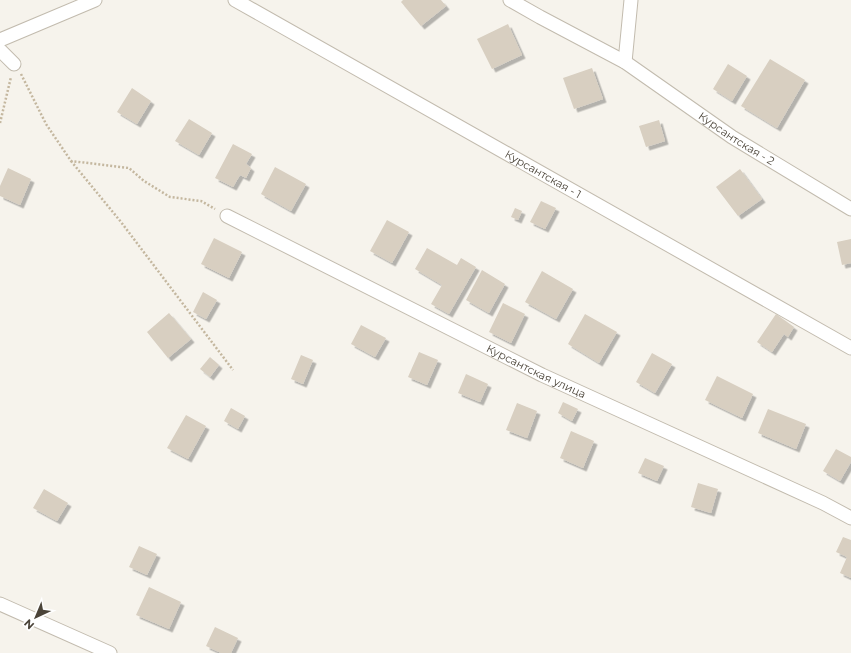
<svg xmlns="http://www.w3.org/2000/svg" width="851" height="653" viewBox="0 0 851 653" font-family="Montserrat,sans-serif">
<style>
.building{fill:#d8cfc1;filter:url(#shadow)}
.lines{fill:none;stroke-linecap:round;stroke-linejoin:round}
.street-casing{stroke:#c2bbae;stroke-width:15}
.path{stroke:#c4b79f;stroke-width:2.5;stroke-dasharray:2 2;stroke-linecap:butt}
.street{stroke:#fff;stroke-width:13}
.labels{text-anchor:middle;stroke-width:4;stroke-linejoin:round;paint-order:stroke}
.street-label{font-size:11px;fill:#4b4439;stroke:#fff}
</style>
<defs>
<filter id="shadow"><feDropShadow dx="3.5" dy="3.5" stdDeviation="0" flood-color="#0004"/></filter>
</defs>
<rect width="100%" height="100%" fill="#f6f3ec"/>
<g class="building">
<path d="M403,0H441L446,6L421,26L401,2Z"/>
<path d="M508,24L522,55L492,69L477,39Z"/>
<path d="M770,59L805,80L777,128L741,106Z"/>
<path d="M728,64L747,76L732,101L713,89Z"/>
<path d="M592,68L603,99L574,109L563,78Z"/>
<path d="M132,88L151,101L137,124L117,112Z"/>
<path d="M189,119L212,133L199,155L175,141Z"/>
<path d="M659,120L665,141L646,147L639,126Z"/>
<path d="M233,144L252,154L246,164L251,168L246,178L240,175L233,187L215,178Z"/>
<path d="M275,167L306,184L291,211L261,194Z"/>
<path d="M8,168L31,179L20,205L0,196V186Z"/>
<path d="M740,169L762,199L738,216L716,187Z"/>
<path d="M541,201L556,208L545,229L530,222Z"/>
<path d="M515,208L522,211L518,220L511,217Z"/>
<path d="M387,220L409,232L392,263L370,251Z"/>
<path d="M214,238L242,252L229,278L201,264Z"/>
<path d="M851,239V263L842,265L837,242Z"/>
<path d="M427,248L457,265L461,258L476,267L449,314L431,304L442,285L415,269Z"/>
<path d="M482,270L505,284L489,313L466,300Z"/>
<path d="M542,271L573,289L556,319L525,302Z"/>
<path d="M203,292L217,300L206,319L193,312Z"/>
<path d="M503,303L525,314L511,343L489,332Z"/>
<path d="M169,313L191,339L168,358L147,332Z"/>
<path d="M585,314L617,332L599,363L568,344Z"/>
<path d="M776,314L794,327L788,337L784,334L772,352L757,342Z"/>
<path d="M361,325L386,338L375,357L351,344Z"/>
<path d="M419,352L438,360L427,385L408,377Z"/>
<path d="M652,353L672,364L655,393L636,382Z"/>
<path d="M301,355L313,360L303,384L291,379Z"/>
<path d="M210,357L219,365L210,377L200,369Z"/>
<path d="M466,374L488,384L480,402L458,393Z"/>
<path d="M717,376L753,394L742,418L705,400Z"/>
<path d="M563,402L578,409L572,421L558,413Z"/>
<path d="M517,403L537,411L527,438L506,430Z"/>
<path d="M231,408L245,416L238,429L224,421Z"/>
<path d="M768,409L806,424L796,449L758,433Z"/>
<path d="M186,415L206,426L188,459L167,448Z"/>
<path d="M571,431L594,441L583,468L560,458Z"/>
<path d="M836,449L851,457V462L840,481L823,471Z"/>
<path d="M645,458L664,466L657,481L638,473Z"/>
<path d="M698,483L718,489L711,513L691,507Z"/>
<path d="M44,489L68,503L57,521L33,508Z"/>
<path d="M843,537L851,540V578L840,573L847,557L836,552Z"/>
<path d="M139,546L157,554L147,575L129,567Z"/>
<path d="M149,587L181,602L169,629L136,615Z"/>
<path d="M215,627L238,638L231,653H221L206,646Z"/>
</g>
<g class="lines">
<defs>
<g id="street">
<path id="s1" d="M235,0L851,348"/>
<path id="s2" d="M510,0L540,17L625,62L732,137L851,209"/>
<path d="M0,40L95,0"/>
<path d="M0,50L14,64"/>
<path d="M625,62L631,0"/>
<path id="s3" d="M227,216L542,375L823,503L851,518"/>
<path d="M0,604L110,653"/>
</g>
</defs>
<use href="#street" class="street-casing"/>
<g class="path">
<path d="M21,74L46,124L71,161L129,168L144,181L170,197L201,201L215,209"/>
<path d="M0,123L11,77"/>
<path d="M71,161L121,222L233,370"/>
</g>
<use href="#street" class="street"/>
</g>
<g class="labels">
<g class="street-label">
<text dy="4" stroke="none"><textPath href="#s2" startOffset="266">Курсантская - 2</textPath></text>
<text dy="4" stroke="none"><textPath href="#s1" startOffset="354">Курсантская - 1</textPath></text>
<text dy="4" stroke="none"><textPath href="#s3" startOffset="346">Курсантская улица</textPath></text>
</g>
</g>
<g transform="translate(36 617) rotate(224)" stroke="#ffffff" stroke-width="3" paint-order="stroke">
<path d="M0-3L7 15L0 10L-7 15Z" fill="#4b4439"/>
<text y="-6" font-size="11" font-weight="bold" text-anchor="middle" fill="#4b4439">N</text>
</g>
</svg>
